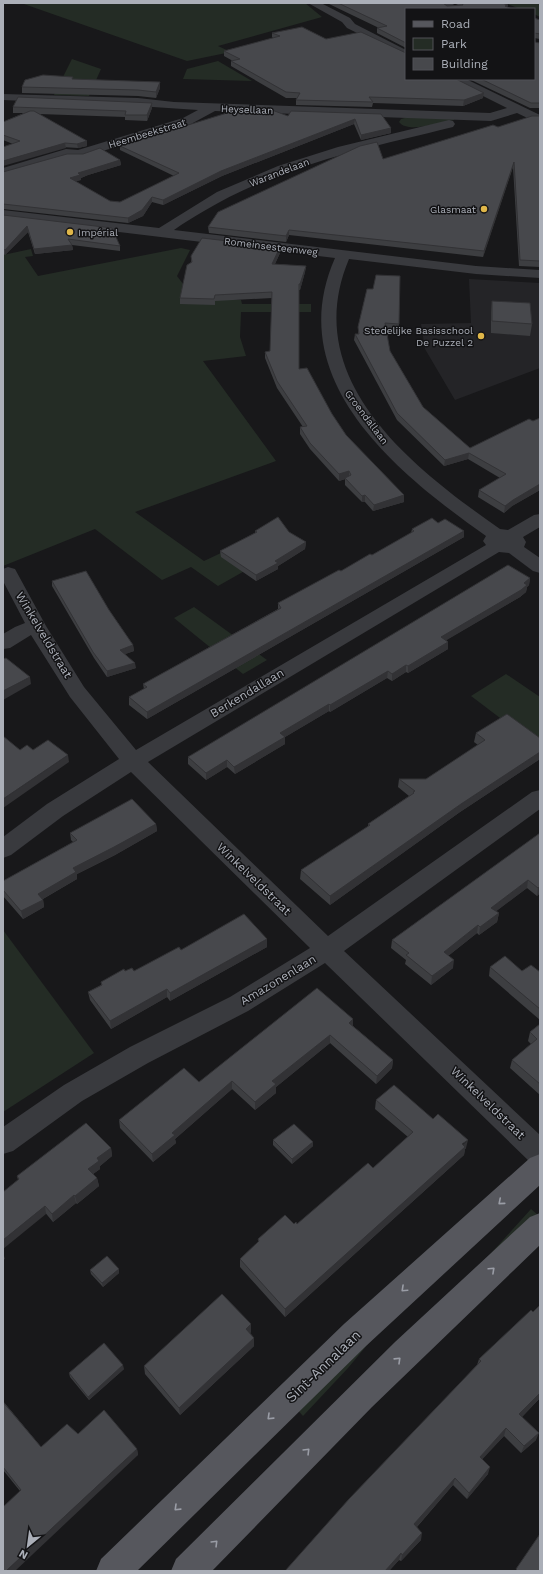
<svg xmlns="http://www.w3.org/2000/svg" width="543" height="1574" viewBox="0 0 543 1574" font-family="'Work Sans',sans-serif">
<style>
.built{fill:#242427}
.green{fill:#242c25}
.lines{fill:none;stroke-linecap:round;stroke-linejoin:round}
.minor{fill:#393a3e;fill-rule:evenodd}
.major{fill:#56575d;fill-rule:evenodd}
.wall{fill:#3d3e41}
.shaded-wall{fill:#323235}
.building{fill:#47484c;stroke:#323235}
.oneway{stroke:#9a9da6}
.poi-dot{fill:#e0b749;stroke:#131315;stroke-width:1.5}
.labels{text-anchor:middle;stroke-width:3;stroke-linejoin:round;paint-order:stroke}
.far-street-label{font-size:10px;fill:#abafb8;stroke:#131315}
.far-poi-label{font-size:10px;fill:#abafb8;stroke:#131315;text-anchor:end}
.street-label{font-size:12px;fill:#abafb8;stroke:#131315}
.near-street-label{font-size:14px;fill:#abafb8;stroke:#131315}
</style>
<rect width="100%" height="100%" fill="#18181a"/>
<path class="built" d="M469,279L540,283V368L455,400L425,349L421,324L471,323Z"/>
<g class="green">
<path d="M21,3H305L322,17L218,46L231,52L187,61Z"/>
<path d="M505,3H540V17L534,14V9H520Z"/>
<path d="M72,59L101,69L89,96L54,95Z"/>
<path d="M218,61L252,81L183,79L187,69Z"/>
<path d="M408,117L454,119V120C440,122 408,134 399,122L401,119Z"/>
<path d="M181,248L190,250L177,276L193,297L241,300L242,304H311V312H241L240,337L246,356L203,361L276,461L135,512L204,561L240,544L264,560L218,586L191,567L162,580L95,529L3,566V255L31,249L33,256L25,257L38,276Z"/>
<path d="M194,607L267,660L243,674L174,618Z"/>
<path d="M506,674L540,697V748L471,696Z"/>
<path d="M3,930L94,1053L3,1112Z"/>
<path d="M531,1209L539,1216L455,1293Z"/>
<path d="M408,1296L348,1368L303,1416L294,1406Z"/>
</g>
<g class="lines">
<g class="minor">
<path d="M308,3H321L350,18L355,24L406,50V57L347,28L342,22Z"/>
<path d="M437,3H451L461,9H447Z"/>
<path d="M451,79H466L540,115V124L517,113L491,121L215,111L191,124L83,157H67L3,176V168L66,149L78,150L183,118L198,110L138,106L3,100V94L138,98L174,102L490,113L507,108L453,81Z"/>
<path d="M449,120L453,121L455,124L453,127C368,148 281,165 204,211C194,217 183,223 174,230L476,266L540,270V278L476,274L349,259C298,380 413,468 500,529L508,530L534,515L540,514V527L523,537L526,542L524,547L540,558V573L533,571L509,553L499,552L148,762L328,936L532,792L540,790V809L344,951L540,1135V1165L530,1162L325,963L248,1011L148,1063L82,1101L13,1151L3,1154V1127L64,1085L130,1047L230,997L310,948L131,772L63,816L11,855L3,858V837L47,804L119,759L70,697L31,635L10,648L3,649V634L15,627L25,623L3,581V569L8,567L15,569L46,626L84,687L136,750L486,545L483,541L486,536C397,473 281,380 335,258L3,218V210L159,228L217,192L278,166L338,147Z"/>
</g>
<g class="major">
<path d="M540,1154V1185L366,1346L137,1571H96L101,1559L344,1324L530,1158Z"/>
<path d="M540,1213V1245L372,1407L212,1571H171L176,1559L395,1342L530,1217Z"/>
</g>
</g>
<g class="wall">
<path d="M327,3H443L447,6L458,5L454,3H507V5H508L507,7L406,9V48L377,33V28H379Z"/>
<path d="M534,18L540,20V39L534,38Z"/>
<path d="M272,33L326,39L483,98L463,106L373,103L372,107L296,105V100L297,98H286L231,66V61H233L224,56V51L273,38L272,37Z"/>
<path d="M540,43V108H530L469,79H534Z"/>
<path d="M73,79L160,88L156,98L138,96L22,93V87Z"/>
<path d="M152,103V108L147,121L125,120V117L39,114L87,146L78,148L13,144L3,140V122L24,113H13V107Z"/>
<path d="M381,114L391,133L361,140L354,124L222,176L163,205L152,202L143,216L128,223L3,209V172L120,160L121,165L88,175L81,178V180L75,181L110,201L120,202L174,176L120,150V146L288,116Z"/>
<path d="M540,116V267L519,266L513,167L483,257L289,235L286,242L209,233L208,227L383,159L498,127Z"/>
<path d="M3,215L120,246V251L72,245L73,250L35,254L28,232L5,255L3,254Z"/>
<path d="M280,253L275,264L306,266L305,272L300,290H299V369L332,414L346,435L404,502L373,511L365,502H362L345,485V479L339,481L310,449L300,434V427H303L277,388L265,358V352L270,351L272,298L215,301V305L180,304V298L191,262V256Z"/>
<path d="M367,289L399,324L398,330L386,329L390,351L423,407L470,448L540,418V490L512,506L504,513L478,497L479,490L500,478L468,459L444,466L397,420L354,340L355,334H358V327Z"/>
<path d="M492,301L532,324L530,336L491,333V312Z"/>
<path d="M438,523L464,537L147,719L129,705V697L144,689L143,684L278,609V603L372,555L411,533L412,529Z"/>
<path d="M255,531L289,532L306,542L305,549L278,566V569L256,581L221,557L220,551L255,533Z"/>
<path d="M530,578L529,585L527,587L526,592L520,597L446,640L448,642V649L408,673L406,672L392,681L387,678L330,712L329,711L285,737V744L235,774L227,767L206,780L188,764V757Z"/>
<path d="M52,581L109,610L133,645L134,651L125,654L136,668L107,677L94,658L52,586Z"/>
<path d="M476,733L540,738V759L460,812L330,905L300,879L301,870L368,827V824L409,796L398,787L399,779H426L478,745L474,742Z"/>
<path d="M156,824L157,831L115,855L77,874V879L43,899L44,907L23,919L3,896V881L73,842L71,840L70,833Z"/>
<path d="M540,833V893L537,896L527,888L496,911L499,913L497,922L479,935L477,933L448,956L453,968L431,985L405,964L406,960L391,948L392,940Z"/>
<path d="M267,939V947L170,1001L167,997L111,1029L90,1000L88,992L101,985V982L125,971H134L181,950Z"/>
<path d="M490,967L540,972V1020L489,976Z"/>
<path d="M353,1019V1026L393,1060L392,1068L376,1084L330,1043L276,1087V1093L255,1110L232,1089L175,1139L176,1143L153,1162L120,1128L119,1120L199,1082Z"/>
<path d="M540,1024V1095L510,1068L512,1060L531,1044L528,1041L530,1032Z"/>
<path d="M376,1100L466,1148L465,1149L464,1155L285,1317L240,1267V1259L258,1242V1239L294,1224H297L373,1168L408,1137L375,1109Z"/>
<path d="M273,1140L313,1146L292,1164L273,1145Z"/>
<path d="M111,1148L112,1156L100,1166V1169L93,1174L97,1178L99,1186L77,1204L76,1203L53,1222L18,1180L17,1176Z"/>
<path d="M90,1270L119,1273L103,1287L91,1274Z"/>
<path d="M540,1305V1398L522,1417L536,1440L521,1453L504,1436L482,1459L488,1474L467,1499L453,1485L417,1527L421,1540L401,1561L399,1560L389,1571H285L477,1365L479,1359L533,1312Z"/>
<path d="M251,1324V1332L250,1333L254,1338V1346L180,1415L145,1374L144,1366Z"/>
<path d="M124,1369L89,1400L70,1377L69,1373Z"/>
<path d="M3,1401L41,1447L78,1434L137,1449L138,1455L20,1491L3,1470Z"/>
</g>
<g class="shaded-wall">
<path d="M501,3H507V6L508,5L507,9Z"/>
<path d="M160,82V88L156,98V92Z"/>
<path d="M484,93L483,98L463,106L464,100Z"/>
<path d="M152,103V108L147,121V115Z"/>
<path d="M355,119L354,124L222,176L163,205V200L221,171Z"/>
<path d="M391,128V133L361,140V135Z"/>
<path d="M87,141V146L78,148L77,144Z"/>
<path d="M65,143L66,148L3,166V161Z"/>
<path d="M120,160L121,165L88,175L81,178V180L70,183V178L78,173Z"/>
<path d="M514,162L513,167L483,257L484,251Z"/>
<path d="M152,197V202L143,216L128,223V218Z"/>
<path d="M27,226L28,232L5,255V250Z"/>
<path d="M289,230V235L286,242V236Z"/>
<path d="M72,245L73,250L35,254L34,249Z"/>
<path d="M280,247V253L272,270V264Z"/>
<path d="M306,266L305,272L300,290V284Z"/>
<path d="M469,453L468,459L444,466L445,460Z"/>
<path d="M349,471V478L339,481V474Z"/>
<path d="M540,484V490L512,506L504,513L505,506L513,500Z"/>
<path d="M365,495V502H362V496Z"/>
<path d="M404,495V502L373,511L374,505Z"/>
<path d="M464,531V537L147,719V712Z"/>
<path d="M306,542L305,549L278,566V569L256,581V575L275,561Z"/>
<path d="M530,578L529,585L527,587L526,592L520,597L440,644L441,637Z"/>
<path d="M448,642V649L408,673V666Z"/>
<path d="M133,645L134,651L120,656V650Z"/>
<path d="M135,663L136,668L107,677V671Z"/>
<path d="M406,665V672L392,681V674Z"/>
<path d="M388,671L387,678L330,712V705Z"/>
<path d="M30,677L31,684L3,700V691Z"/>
<path d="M329,704V711L285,737V744L235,774L234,767L280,733Z"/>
<path d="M540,752V759L460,812L330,905V896L461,804Z"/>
<path d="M68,755L69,762L3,808V799Z"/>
<path d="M227,760V767L206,780V773Z"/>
<path d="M156,824L157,831L115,855L77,874V879L39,901L38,894L73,868Z"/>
<path d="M528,880L527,888L490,916L491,908Z"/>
<path d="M540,886V893L537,896L538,888Z"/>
<path d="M43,900L44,907L23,919L21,911Z"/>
<path d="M499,913L497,922L479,935L480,927Z"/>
<path d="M478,925L477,933L443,960L444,952Z"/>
<path d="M267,939V947L170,1001V993Z"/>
<path d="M454,960L453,968L431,985L432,976Z"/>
<path d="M167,989V997L111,1029L110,1021Z"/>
<path d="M353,1019V1027L349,1023Z"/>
<path d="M330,1035V1043L276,1087V1093L255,1110V1102L272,1081Z"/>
<path d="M393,1060L392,1068L376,1084L377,1076Z"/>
<path d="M232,1081V1089L175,1139L176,1143L153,1162L152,1154L172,1133Z"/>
<path d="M468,1140L466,1148L465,1149L464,1155L285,1317V1309Z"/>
<path d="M313,1142V1146L292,1164V1159Z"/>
<path d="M111,1148L112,1156L100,1166V1169L89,1177L88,1169L97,1158Z"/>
<path d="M97,1178L99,1186L77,1204L75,1196Z"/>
<path d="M74,1195L76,1203L53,1222L52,1214Z"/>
<path d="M45,1206L46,1214L3,1249V1240Z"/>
<path d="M3,1253L5,1259L3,1260Z"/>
<path d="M119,1269V1273L103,1287L102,1283Z"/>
<path d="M251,1324V1332L246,1337V1329Z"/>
<path d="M254,1338V1346L180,1415L179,1408Z"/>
<path d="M123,1365L124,1369L89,1400L88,1397Z"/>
<path d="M540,1393V1398L517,1422L519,1414Z"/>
<path d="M506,1428L504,1436L478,1464L480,1457Z"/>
<path d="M539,1433L536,1440L521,1453L524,1446Z"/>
<path d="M137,1449L138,1455L15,1571H6Z"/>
<path d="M490,1467L488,1474L467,1499L469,1493Z"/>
<path d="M455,1478L453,1485L413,1531L414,1524Z"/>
<path d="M422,1533L421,1540L401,1561L402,1555Z"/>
<path d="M401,1553L399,1560L389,1571H385Z"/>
</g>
<g class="building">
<path d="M338,3H443L447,6L463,5L462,3H502L508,5L505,6L512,9H406V43L377,28L387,26Z"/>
<path d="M534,18L540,20V34L534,33Z"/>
<path d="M302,27L326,39L361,32L406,53V79H456L484,93L464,100L369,97L373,102L296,100L300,93L286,92L231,61L240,59L224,51L280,36L272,33Z"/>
<path d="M534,42L540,43V103H531L481,79H534Z"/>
<path d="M43,75L73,77L72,79L160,82L156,92L138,90L22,87L25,80Z"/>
<path d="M18,97L152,103L147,115H125L126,111L13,107Z"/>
<path d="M240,109L272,110L288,116L291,111L381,114L391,128L361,135L355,119L221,171L163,200L152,197L142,210L128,218L3,204V172L67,154H83L100,148L120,160L88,170L78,173L80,175L70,178L110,201L120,202L179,173L120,146Z"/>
<path d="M30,111H34L87,141L77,144L65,143L3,161V147L20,141L3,135V122Z"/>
<path d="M532,116H540V261L520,260L514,162L484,251L289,230L286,236L208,227L218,212L360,146L377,142L383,159L493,125L498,127Z"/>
<path d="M3,215L112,228L120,246L68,239L72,245L34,249L27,226L5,250L3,249Z"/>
<path d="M202,238L280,247L272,264L306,266L300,284H299V369L307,368L332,414L346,435L404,495L374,505L365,495L362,496L345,478L351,475L349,471L339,474L310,443L300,427L307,426L277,381L265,352L270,351L272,292L215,295L214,299L180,298L187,265L192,262L191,256Z"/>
<path d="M376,275L400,276L399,324L385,323L390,351L423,407L470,448L529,419L533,421L540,418V484L513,500L505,506L479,490L506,474L469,453L445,460L397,413L355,334H359L358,327L367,289H373Z"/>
<path d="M492,301L530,303L532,324L492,321Z"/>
<path d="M278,517L289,532L306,542L275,561L278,563L256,575L220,551L257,532L255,531Z"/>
<path d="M432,518L438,523L445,519L464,531L147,712L129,697L147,687L143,684L281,608L278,603L339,570L341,571L370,554L372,555L414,531L412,529Z"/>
<path d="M508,565L530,578L524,583L527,585L521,590L441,637L448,642L408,666L406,665L392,674L388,671L330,705L329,704L280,733L285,737L234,767L227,760L206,773L188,757Z"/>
<path d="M86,571L109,610L133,645L120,650L135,663L107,671L93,652L52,581Z"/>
<path d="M6,658L30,677L3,691V659Z"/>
<path d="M507,714L540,738V752L461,804L330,896L301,870L370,825L368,824L414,793L413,792L415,791L399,779H426L485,740L476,733Z"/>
<path d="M3,736L20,750L27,745L33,750L48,740L68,755L3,799Z"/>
<path d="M132,799L156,824L114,847L73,868L76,872L38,894L43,900L21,911L3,890V881L77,840L70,833Z"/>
<path d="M540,833V886L538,888L528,880L491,908L499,913L480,927L478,925L444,952L454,960L432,976L406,955L409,953L392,940Z"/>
<path d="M244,914L267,939L170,993L167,989L110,1021L88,992L102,985L101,982L124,969L125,971L132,968L134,971L179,947L181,950Z"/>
<path d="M505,956L522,971L531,965L540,972V1009L490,967Z"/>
<path d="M317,988L353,1019L349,1023L393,1060L377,1076L330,1035L272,1081L276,1084L255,1102L232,1081L172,1133L175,1135L152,1154L119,1120L184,1068L199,1082Z"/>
<path d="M540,1024V1084L512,1060L537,1039L530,1032Z"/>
<path d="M394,1085L433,1119L438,1114L468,1140L462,1144L465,1147L285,1309L240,1259L259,1241L258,1239L285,1215L294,1224L296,1222L297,1224L368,1163L373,1168L413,1132L376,1100Z"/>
<path d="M86,1123L111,1148L97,1158L99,1161L88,1169L97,1178L75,1196L74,1195L52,1214L45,1206L3,1240V1192L19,1179L17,1176Z"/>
<path d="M294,1124L313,1142L292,1159L273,1140Z"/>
<path d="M107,1256L119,1269L102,1283L90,1270Z"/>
<path d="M222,1294L251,1324L246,1329L254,1338L179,1408L144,1366Z"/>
<path d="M540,1305V1393L519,1414L539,1433L524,1446L506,1428L480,1457L490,1467L469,1493L455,1478L414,1524L422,1533L402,1555L401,1553L385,1571H285L349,1499L481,1361L479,1359L531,1310L533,1312Z"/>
<path d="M104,1343L123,1365L88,1397L69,1373Z"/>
<path d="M3,1402L41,1447L67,1424L78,1434L104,1410L137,1449L6,1571H3V1507L21,1490L3,1467Z"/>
<path d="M540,1534V1571H518L516,1569Z"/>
</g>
<defs><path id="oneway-chevron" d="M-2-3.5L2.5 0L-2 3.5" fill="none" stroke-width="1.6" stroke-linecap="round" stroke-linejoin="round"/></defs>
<g class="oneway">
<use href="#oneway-chevron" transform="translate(501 1202) rotate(139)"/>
<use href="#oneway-chevron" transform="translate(492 1270) rotate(-43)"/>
<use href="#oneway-chevron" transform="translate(404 1289) rotate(137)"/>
<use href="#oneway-chevron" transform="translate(398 1360) rotate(-44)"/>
<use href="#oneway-chevron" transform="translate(270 1417) rotate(136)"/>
<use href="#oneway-chevron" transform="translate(307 1451) rotate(-45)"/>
<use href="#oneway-chevron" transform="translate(177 1508) rotate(136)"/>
<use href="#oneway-chevron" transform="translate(215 1543) rotate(-45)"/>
</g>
<g class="poi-dot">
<circle cx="484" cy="209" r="4"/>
<circle cx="70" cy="232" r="4"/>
<circle cx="481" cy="336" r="4"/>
</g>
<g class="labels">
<g class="far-street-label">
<text transform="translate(247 109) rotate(2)" y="4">Heysellaan</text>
<text transform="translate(147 133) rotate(-17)" y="4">Heembeekstraat</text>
<text transform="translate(279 172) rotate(-21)" y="4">Warandelaan</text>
<text transform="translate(271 246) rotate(7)" y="4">Romeinsesteenweg</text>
<text transform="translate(367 417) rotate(53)" y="4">Groendallaan</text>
</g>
<g class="far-poi-label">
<text x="476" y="213">Glasmaat</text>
<text x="78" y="236" text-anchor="start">Impérial</text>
<text x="473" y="334">Stedelijke Basisschool<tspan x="473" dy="12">De Puzzel 2</tspan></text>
</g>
<g class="street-label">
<text transform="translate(44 635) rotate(59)" y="4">Winkelveldstraat</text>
<text transform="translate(247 693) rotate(-31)" y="4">Berkendallaan</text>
<text transform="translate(254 879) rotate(44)" y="4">Winkelveldstraat</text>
<text transform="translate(278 980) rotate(-31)" y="4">Amazonenlaan</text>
<text transform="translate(488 1103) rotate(44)" y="4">Winkelveldstraat</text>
</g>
<g class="near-street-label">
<text transform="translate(323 1366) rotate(-44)" y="5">Sint-Annalaan</text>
</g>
</g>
<rect width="543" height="1574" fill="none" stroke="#abafb8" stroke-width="8"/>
<rect x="405" y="8" width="130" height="72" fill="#131315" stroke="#505156"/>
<rect x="413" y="21" width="20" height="6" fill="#56575d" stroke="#505156"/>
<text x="441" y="28" font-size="12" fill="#abafb8">Road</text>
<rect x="413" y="38" width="20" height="12" fill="#242c25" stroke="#505156"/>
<text x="441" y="48" font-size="12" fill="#abafb8">Park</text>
<rect x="413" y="58" width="20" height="12" fill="#47484c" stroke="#505156"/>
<text x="441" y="68" font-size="12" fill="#abafb8">Building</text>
<g transform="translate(28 1546) rotate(209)" stroke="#131315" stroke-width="3" paint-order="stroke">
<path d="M0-3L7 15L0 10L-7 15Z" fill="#abafb8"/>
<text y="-6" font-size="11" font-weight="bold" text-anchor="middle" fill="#abafb8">N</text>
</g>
</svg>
